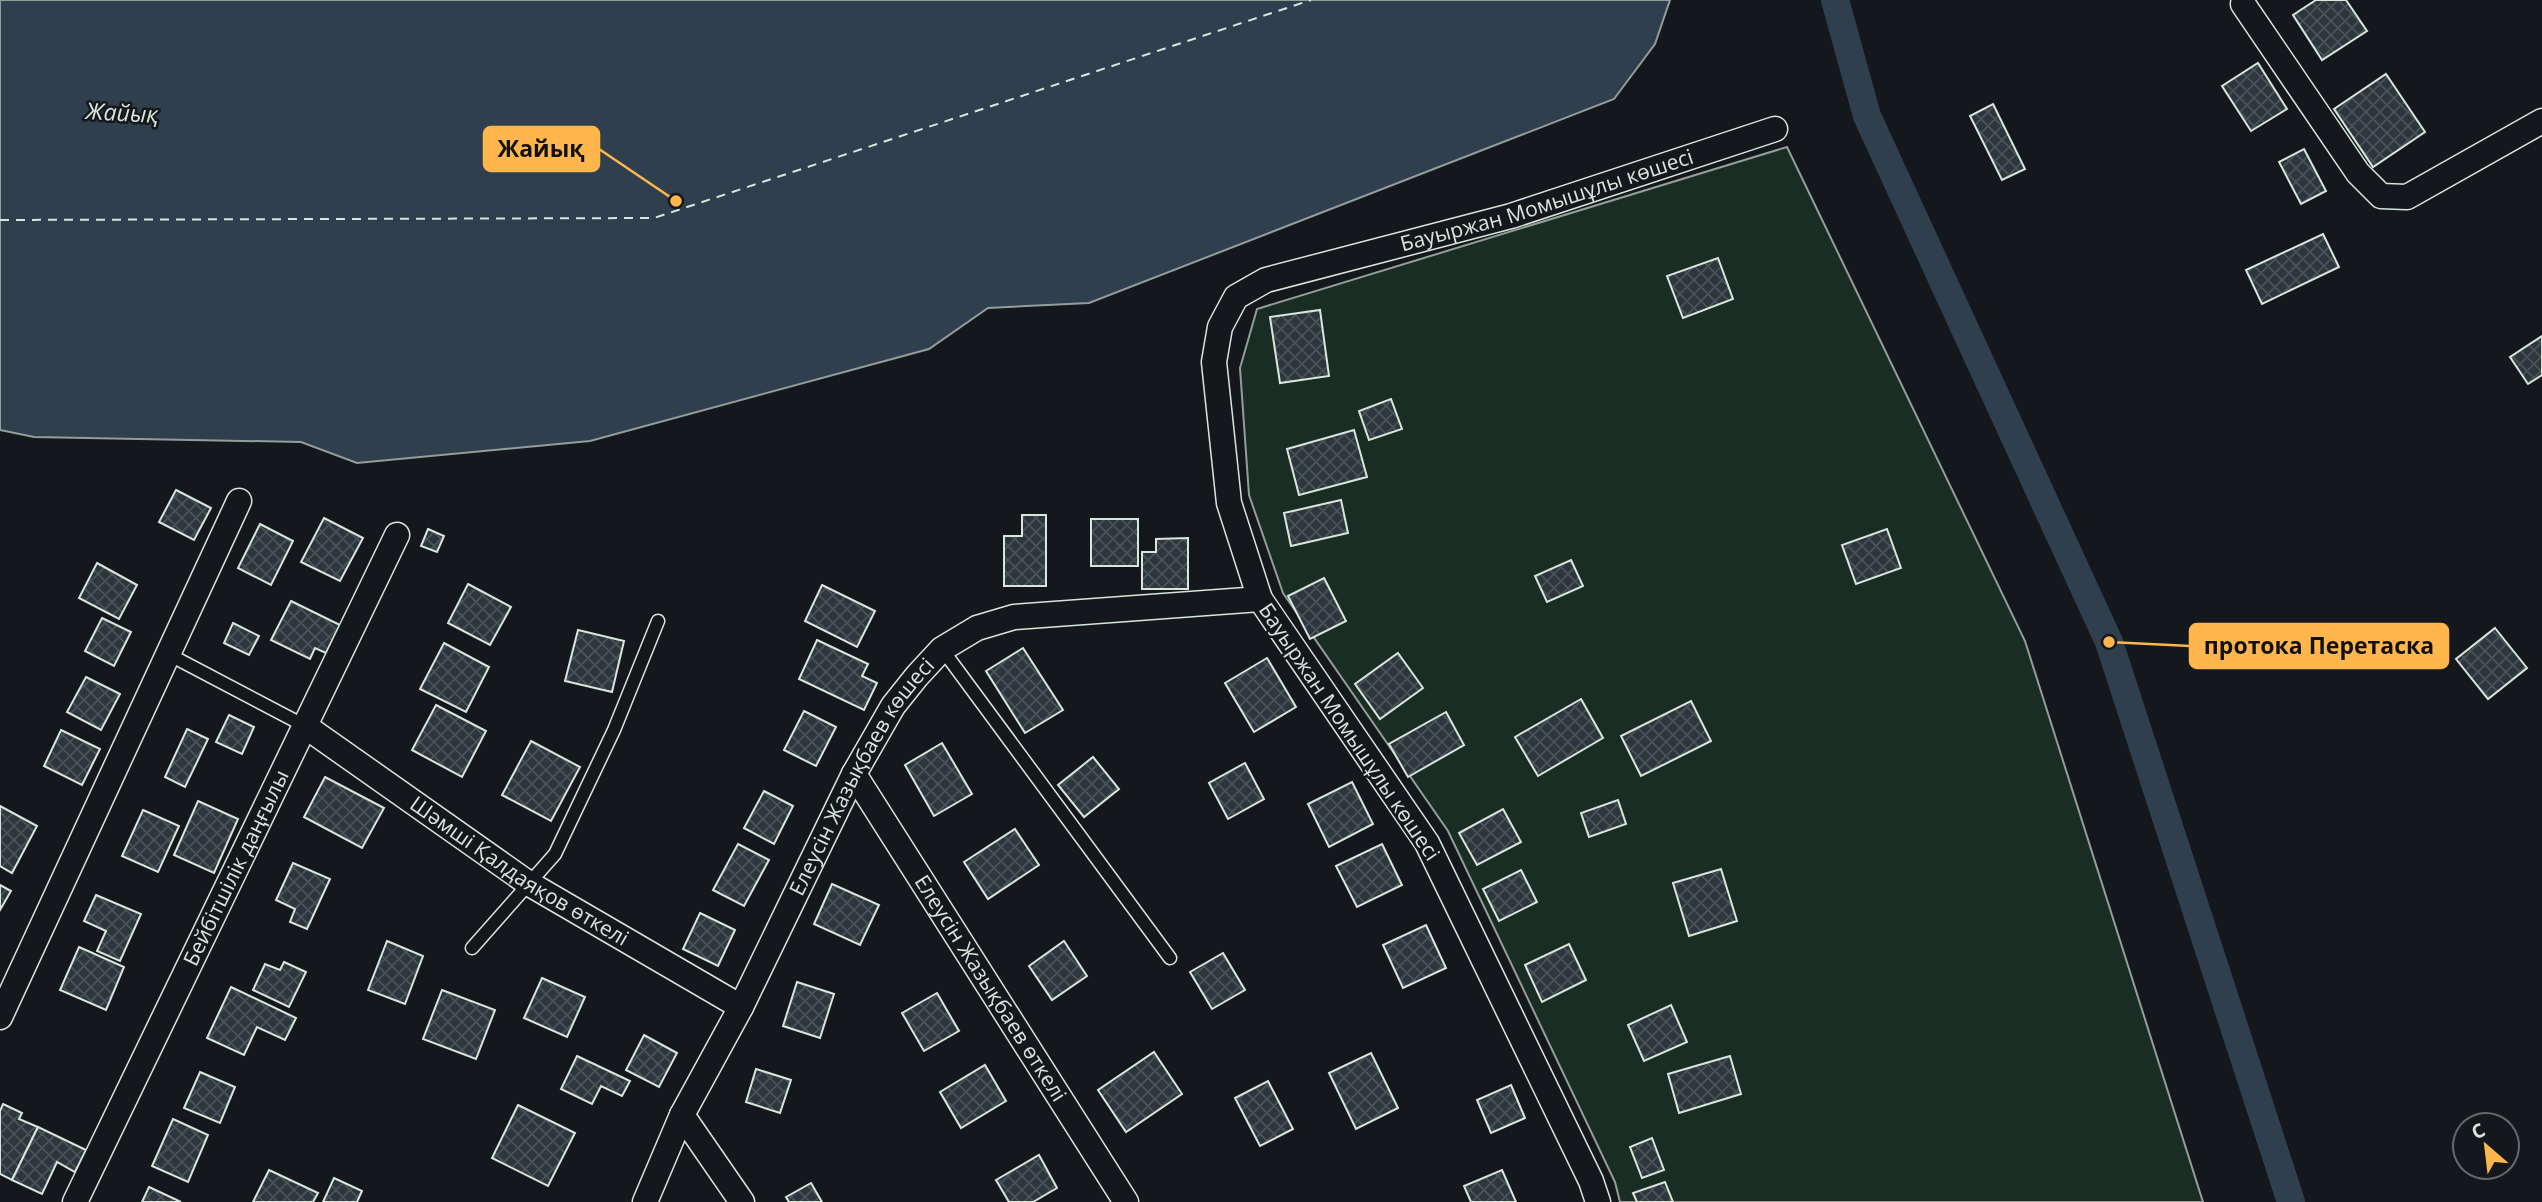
<svg xmlns="http://www.w3.org/2000/svg" width="2542" height="1202" viewBox="0 0 2542 1202" font-family="'Open Sans',sans-serif">
<style>
.green{fill:#1a2d24;stroke:#939e99;stroke-width:2}
.water{fill:#2f3f4d;stroke:#939e99;stroke-width:2}
.lines{fill:none;stroke-linecap:round;stroke-linejoin:round}
.canal{stroke:#2f3f4d;stroke-width:28}
.ferry{stroke:#d8e6dc;stroke-width:2;stroke-dasharray:9 7;stroke-linecap:butt}
.building{fill:url(#building-cross-hatch);stroke:#d8e6dc;stroke-width:2}
.service-casing{stroke:#d8e6dc;stroke-width:15}
.minor-casing{stroke:#d8e6dc;stroke-width:27}
.service{stroke:#14181c;stroke-width:12}
.minor{stroke:#14181c;stroke-width:24}
.labels{text-anchor:middle;stroke-width:5;stroke-linejoin:round;paint-order:stroke}
.street-label{font-size:21px;fill:#d8e6dc;stroke:#14181c}
.water-label{font-size:23px;font-style:italic;fill:#d8e6dc;stroke:#14181c}
.leader{fill:none;stroke:#ffb74d;stroke-width:2.5}
.callout-dot{fill:#ffb74d;stroke:#14181c;stroke-width:2.5}
.callout{fill:#ffb74d;stroke:#ffb74d;stroke-width:2.5}
.callout-label{font-size:23px;text-anchor:middle;font-weight:bold;fill:#111}
</style>
<defs>
<pattern id="building-cross-hatch" width="8" height="8" patternUnits="userSpaceOnUse" patternTransform="scale(1.75)"><rect width="8" height="8" fill="#2c363c"/><path d="M0 0l8 8M0 8l8-8" fill="none" stroke="#4a5358"/></pattern>
</defs>
<rect width="100%" height="100%" fill="#14181c"/>
<path class="green" d="M1787,147L2025,641L2203,1202H1620L1615,1182L1448,831L1283,593L1249,495L1240,368L1257,309Z"/>
<path class="water" d="M0,0H1670L1655,44L1614,99L1089,303L988,308L929,349L590,441L357,463L301,442L34,437L0,430Z"/>
<g class="lines">
<path class="canal" d="M1835,0L1867,116L2109,642L2291,1202"/>
<path class="ferry" d="M0,220L654,218L1311,0"/>
</g>
<g class="building">
<path d="M2316,0H2346L2367,31L2322,60L2293,15Z"/>
<path d="M2258,63L2287,109L2251,131L2222,86Z"/>
<path d="M2386,74L2425,132L2373,167L2334,109Z"/>
<path d="M1993,104L2025,169L2002,180L1970,116Z"/>
<path d="M2304,149L2326,191L2301,204L2279,162Z"/>
<path d="M2323,234L2339,267L2262,304L2246,270Z"/>
<path d="M1718,258L1733,299L1683,318L1667,276Z"/>
<path d="M1320,310L1329,376L1280,383L1270,317Z"/>
<path d="M2542,336V375L2528,384L2510,357Z"/>
<path d="M1391,399L1402,429L1369,440L1359,411Z"/>
<path d="M1354,430L1367,477L1299,495L1287,449Z"/>
<path d="M176,490L211,508L194,540L159,522Z"/>
<path d="M1341,500L1348,533L1291,546L1284,513Z"/>
<path d="M1022,515H1046V586H1004V536H1022Z"/>
<path d="M324,518L363,538L340,581L301,562Z"/>
<rect x="1091" y="519" width="47" height="47"/>
<path d="M260,524L293,541L271,585L238,568Z"/>
<path d="M428,529L444,536L437,552L421,546Z"/>
<path d="M1887,529L1901,568L1856,584L1842,545Z"/>
<path d="M1188,538V589H1142V552H1156V539Z"/>
<path d="M1571,560L1583,586L1547,602L1535,576Z"/>
<path d="M97,563L137,585L119,619L79,598Z"/>
<path d="M1324,578L1346,621L1310,639L1288,596Z"/>
<path d="M468,584L511,607L490,645L448,623Z"/>
<path d="M822,585L875,611L857,647L805,621Z"/>
<path d="M291,601L340,625L326,653L315,648L310,659L271,640Z"/>
<path d="M102,618L131,632L114,666L85,651Z"/>
<path d="M233,623L259,636L249,655L224,643Z"/>
<path d="M2495,628L2527,668L2488,699L2456,659Z"/>
<path d="M578,630L624,641L612,692L565,681Z"/>
<path d="M817,640L868,664L862,676L877,683L864,710L799,679Z"/>
<path d="M444,643L489,667L466,712L420,689Z"/>
<path d="M1023,648L1063,710L1025,733L986,671Z"/>
<path d="M1398,653L1423,688L1380,719L1355,684Z"/>
<path d="M1267,658L1296,707L1254,732L1225,683Z"/>
<path d="M86,677L120,694L101,730L67,712Z"/>
<path d="M1581,699L1603,738L1538,776L1515,737Z"/>
<path d="M1691,701L1711,741L1641,776L1621,736Z"/>
<path d="M436,705L486,731L462,777L412,750Z"/>
<path d="M804,711L836,727L816,766L784,750Z"/>
<path d="M1446,712L1464,745L1408,777L1389,744Z"/>
<path d="M229,715L254,727L242,754L216,742Z"/>
<path d="M187,729L208,739L185,787L165,777Z"/>
<path d="M61,730L100,749L82,785L44,766Z"/>
<path d="M531,741L580,767L551,821L502,795Z"/>
<path d="M942,743L972,794L934,816L905,765Z"/>
<path d="M1093,757L1119,789L1084,817L1058,785Z"/>
<path d="M1245,763L1264,799L1228,819L1209,783Z"/>
<path d="M325,777L384,808L362,848L304,817Z"/>
<path d="M1352,782L1373,824L1329,847L1308,804Z"/>
<path d="M764,791L793,806L774,844L744,828Z"/>
<path d="M1618,800L1626,824L1589,837L1581,813Z"/>
<path d="M198,801L238,819L214,873L174,855Z"/>
<path d="M0,806L37,826L12,873L0,866Z"/>
<path d="M1503,809L1521,842L1477,865L1459,833Z"/>
<path d="M143,810L179,826L158,872L122,856Z"/>
<path d="M1015,829L1039,865L988,899L964,862Z"/>
<path d="M738,844L769,860L744,906L713,890Z"/>
<path d="M1382,844L1402,885L1357,907L1336,866Z"/>
<path d="M293,863L330,879L307,929L290,922L295,909L276,900Z"/>
<path d="M1721,869L1737,921L1689,936L1673,883Z"/>
<path d="M1521,870L1537,902L1499,921L1483,889Z"/>
<path d="M832,884L879,905L860,945L814,924Z"/>
<path d="M0,885L11,891L0,910Z"/>
<path d="M96,895L141,914L120,961L97,951L106,931L84,921Z"/>
<path d="M700,913L735,930L718,966L683,949Z"/>
<path d="M1426,925L1446,968L1403,988L1383,945Z"/>
<path d="M387,941L423,956L405,1004L368,990Z"/>
<path d="M1064,941L1087,976L1052,1000L1029,966Z"/>
<path d="M1569,944L1586,980L1542,1002L1525,965Z"/>
<path d="M79,947L124,967L106,1010L60,990Z"/>
<path d="M1223,953L1245,990L1212,1009L1190,972Z"/>
<path d="M284,962L306,972L289,1007L253,990L265,964L280,970Z"/>
<path d="M542,978L585,997L567,1037L524,1018Z"/>
<path d="M797,982L834,994L820,1038L783,1026Z"/>
<path d="M231,987L296,1018L285,1040L257,1027L244,1055L207,1038Z"/>
<path d="M442,990L495,1010L476,1059L423,1039Z"/>
<path d="M937,993L959,1031L924,1051L902,1013Z"/>
<path d="M1671,1005L1687,1042L1644,1061L1628,1025Z"/>
<path d="M644,1035L677,1053L659,1087L626,1070Z"/>
<path d="M1154,1052L1182,1094L1126,1132L1098,1090Z"/>
<path d="M1371,1053L1398,1108L1356,1129L1329,1073Z"/>
<path d="M577,1056L630,1081L622,1096L601,1086L592,1104L561,1089Z"/>
<path d="M1730,1056L1741,1094L1679,1113L1668,1074Z"/>
<path d="M985,1065L1006,1101L961,1128L940,1092Z"/>
<path d="M756,1069L791,1080L780,1113L746,1102Z"/>
<path d="M200,1072L235,1087L220,1123L184,1108Z"/>
<path d="M1268,1081L1293,1129L1260,1146L1235,1098Z"/>
<path d="M1511,1085L1525,1118L1491,1133L1477,1100Z"/>
<path d="M3,1104L22,1113L19,1119L38,1127L12,1180L0,1174V1111Z"/>
<path d="M518,1105L575,1133L548,1186L492,1158Z"/>
<path d="M173,1119L208,1135L188,1182L152,1166Z"/>
<path d="M38,1127L86,1150L75,1172L57,1162L42,1194L12,1180Z"/>
<path d="M1652,1138L1664,1170L1642,1178L1630,1147Z"/>
<path d="M1039,1155L1057,1188L1033,1202H1009L996,1180Z"/>
<path d="M269,1170L318,1193L313,1202H253Z"/>
<path d="M1502,1170L1516,1202H1471L1464,1186Z"/>
<path d="M334,1178L362,1191L357,1202H323Z"/>
<path d="M1665,1182L1673,1202H1637L1633,1193Z"/>
<path d="M811,1183L822,1202H789L786,1197Z"/>
<path d="M149,1187L181,1202H142Z"/>
</g>
<g class="lines">
<defs>
<g id="service">
<path d="M942,649L1170,958"/>
<path d="M168,654L305,726"/>
<path d="M472,948L555,854L614,730L658,621"/>
</g>
<g id="minor">
<path d="M2243,4L2358,173L2381,196L2407,197L2542,121"/>
<path id="s1" d="M305,726L528,883L741,1007"/>
<path id="s2" d="M854,774L1126,1202"/>
<path d="M0,1017L239,501"/>
<path d="M682,1115L742,1202"/>
<path id="s3" d="M75,1202L397,535"/>
<path id="s4" d="M645,1202L682,1115L741,1007L854,774L893,706L917,676L942,649L977,628L1014,617L1260,599"/>
<path id="s5" d="M1598,1202L1591,1181L1427,843L1260,599L1229,503L1214,362L1220,327L1236,297L1266,280L1511,216L1775,129"/>
</g>
</defs>
<use href="#service" class="service-casing"/>
<use href="#minor" class="minor-casing"/>
<use href="#service" class="service"/>
<use href="#minor" class="minor"/>
</g>
<g class="labels">
<g class="street-label">
<text dy="7" stroke="none"><textPath href="#s5" startOffset="1332">Бауыржан Момышұлы көшесі</textPath></text>
<text transform="translate(1349 732) rotate(56)" y="7">Бауыржан Момышұлы көшесі</text>
<text dy="7" stroke="none"><textPath href="#s4" startOffset="478">Елеусін Жазықбаев көшесі</textPath></text>
<text dy="7" stroke="none"><textPath href="#s3" startOffset="371">Бейбітшілік даңғылы</textPath></text>
<text dy="7" stroke="none"><textPath href="#s1" startOffset="259">Шәмші Қалдаяқов өткелі</textPath></text>
<text dy="7" stroke="none"><textPath href="#s2" startOffset="254">Елеусін Жазықбаев өткелі</textPath></text>
</g>
<g class="water-label">
<text transform="translate(122 113) rotate(3)" y="8">Жайық</text>
</g>
</g>
<path class="leader" d="M676 201L599 149M2109 642L2190 646"/>
<g class="callout-dot">
<circle cx="676" cy="201" r="7"/>
<circle cx="2109" cy="642" r="7"/>
</g>
<g class="callout">
<rect x="484" y="127" width="115" height="44" rx="7"/>
<rect x="2190" y="624" width="258" height="44" rx="7"/>
</g>
<g class="callout-label">
<text x="541" y="157">Жайық</text>
<text x="2319" y="654">протока Перетаска</text>
</g>
<g transform="translate(2486 1146) rotate(332)"><circle r="33" fill="#14181c" stroke="#626a69" stroke-width="2"/>
<path d="M0-5L12 26L0 18L-12 26Z" fill="#ffb74d"/>
<text y="-10" font-size="19" font-weight="bold" text-anchor="middle" fill="#d8e6dc">С</text>
</g>
</svg>
